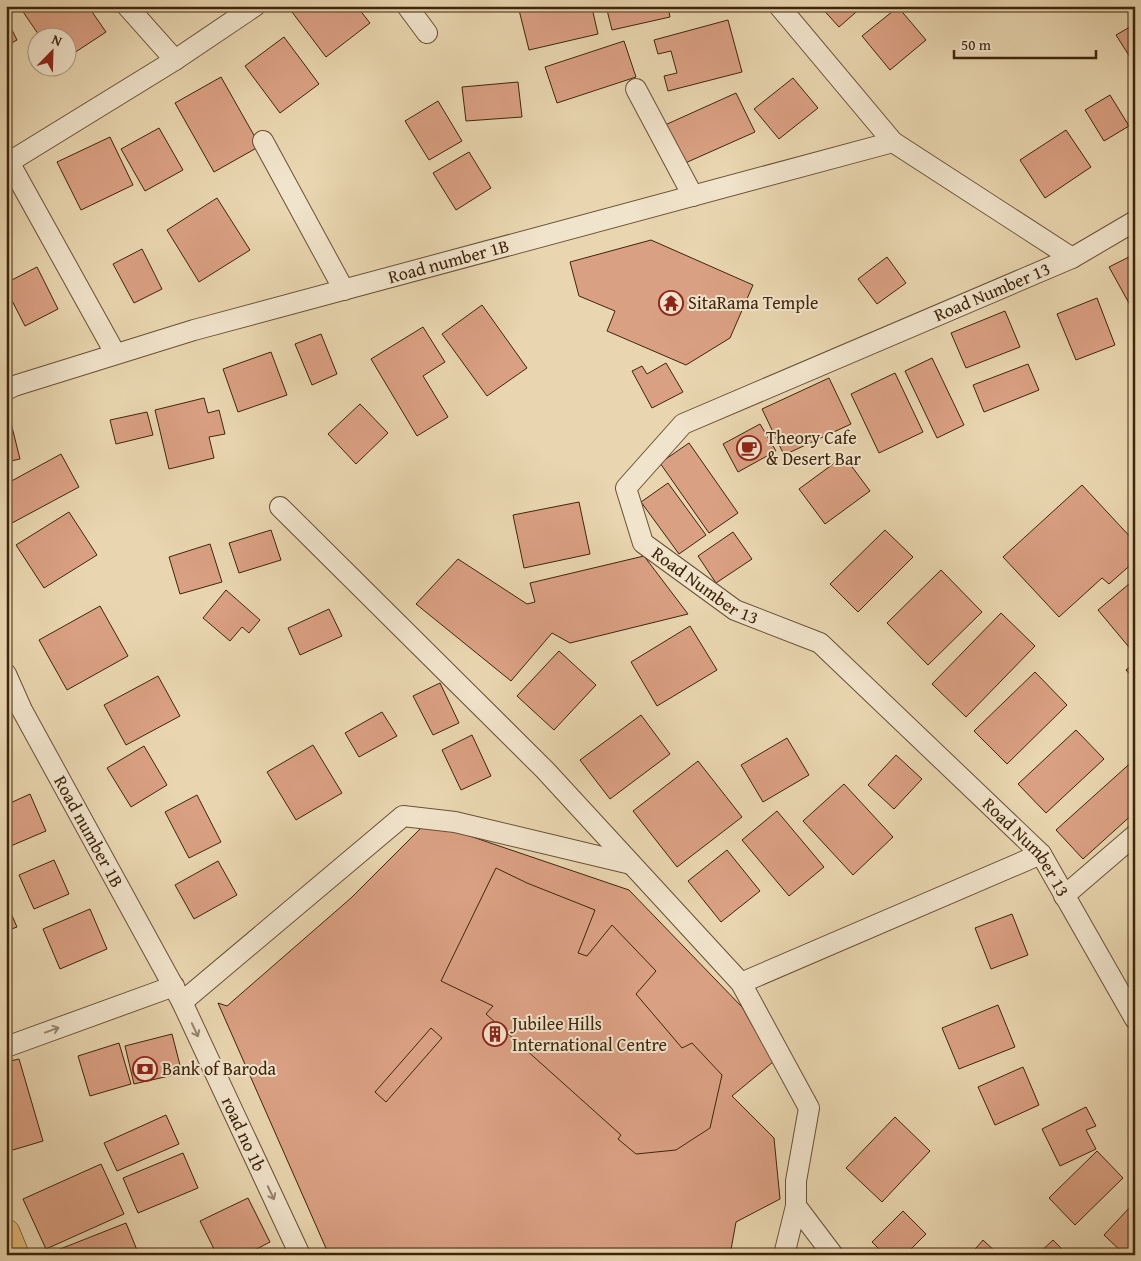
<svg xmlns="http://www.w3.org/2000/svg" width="1141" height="1261" viewBox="0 0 1141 1261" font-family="'Gentium Book Plus',serif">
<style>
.building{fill:#daa083;stroke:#3e250b}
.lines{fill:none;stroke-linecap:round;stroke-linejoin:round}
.minor-casing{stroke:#695134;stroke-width:22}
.primary-casing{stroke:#3e250b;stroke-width:29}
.minor{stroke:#f1e4cc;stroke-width:20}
.primary{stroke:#e4bb78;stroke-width:28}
.oneway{stroke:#98846c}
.labels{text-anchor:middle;stroke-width:4;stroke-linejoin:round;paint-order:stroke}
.street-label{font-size:18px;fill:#3e250b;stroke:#f1e4cc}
.poi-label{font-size:18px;fill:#3e250b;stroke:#f1e4cc;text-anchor:start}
</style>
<rect width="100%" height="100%" fill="#e9d6b0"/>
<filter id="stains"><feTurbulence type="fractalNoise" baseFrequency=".004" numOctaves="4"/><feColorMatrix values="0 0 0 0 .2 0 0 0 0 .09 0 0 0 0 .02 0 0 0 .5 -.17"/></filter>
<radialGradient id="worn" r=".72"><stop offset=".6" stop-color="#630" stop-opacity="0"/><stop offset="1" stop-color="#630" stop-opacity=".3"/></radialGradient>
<g class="building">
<path d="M19,6H88L106,32L68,57V38H41Z"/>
<path d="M299,6H363L359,9L370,23L326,57L292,12Z"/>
<path d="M518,6H600L592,8L598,34L529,50Z"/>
<path d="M606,6H668L670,17L612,30Z"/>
<path d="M820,6H863L839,27Z"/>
<path d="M898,7L926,40L890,70L862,36Z"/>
<path d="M6,18L17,40L6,46Z"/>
<path d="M728,20L742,72L668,91L664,76L677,73L671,51L658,54L654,40Z"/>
<path d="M1135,24V65L1116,35Z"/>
<path d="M284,37L319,84L280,113L245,66Z"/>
<path d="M624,41L636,77L557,103L545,67Z"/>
<path d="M221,77L260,146L214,172L175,103Z"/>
<path d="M793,78L818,108L779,139L754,109Z"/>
<path d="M518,82L522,117L466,121L462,87Z"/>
<path d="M736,93L755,132L683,164L665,125Z"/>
<path d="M1110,95L1129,126L1104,141L1085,110Z"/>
<path d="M438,101L462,141L429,160L405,121Z"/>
<path d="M159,128L183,170L145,191L121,149Z"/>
<path d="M1066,130L1091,167L1045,198L1020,160Z"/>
<path d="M110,137L133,185L81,210L57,162Z"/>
<path d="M469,152L491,188L456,210L433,173Z"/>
<path d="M217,198L250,250L199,282L167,230Z"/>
<path d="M651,240L753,285L730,338L686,365L607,331L615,311L579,296L570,262Z"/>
<path d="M142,249L162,289L134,303L113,264Z"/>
<path d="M1135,254V314L1109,267Z"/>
<path d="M887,257L906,283L877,304L858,279Z"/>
<path d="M37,267L58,309L25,326L6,289V283Z"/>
<path d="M1097,298L1115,345L1076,360L1057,314Z"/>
<path d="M482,305L527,368L487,396L442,334Z"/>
<path d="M1005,311L1020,347L966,368L951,333Z"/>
<path d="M423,327L445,362L423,376L448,417L417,436L371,359Z"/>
<path d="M321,334L337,374L312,385L295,344Z"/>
<path d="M271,352L287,395L238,412L223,369Z"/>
<path d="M932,358L964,425L937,438L905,371Z"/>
<path d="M666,363L683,392L652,408L632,371L642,366L647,374Z"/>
<path d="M1028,364L1039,390L984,412L973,385Z"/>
<path d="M895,373L923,432L879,453L851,394Z"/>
<path d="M829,378L851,424L784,455L762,409Z"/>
<path d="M204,398L208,413L219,410L225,434L209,437L214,458L169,469L155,410Z"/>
<path d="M360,404L388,433L356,464L328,434Z"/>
<path d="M147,412L153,435L116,444L110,420Z"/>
<path d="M11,423L20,459L6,462V424Z"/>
<path d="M760,424L776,451L738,472L723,444Z"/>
<path d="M689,443L738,513L709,533L660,463Z"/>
<path d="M61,454L79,487L12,523L6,514V484Z"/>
<path d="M844,456L870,491L825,524L799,489Z"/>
<path d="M668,483L706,535L679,554L641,502Z"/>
<path d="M1082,485L1135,542V561L1109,584L1102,578L1059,617L1003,557Z"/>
<path d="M579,502L590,554L524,568L513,515Z"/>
<path d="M69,512L97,555L44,588L16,545Z"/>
<path d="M271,530L281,560L239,573L229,543Z"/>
<path d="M885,530L913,557L858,612L830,584Z"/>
<path d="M733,532L752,559L716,583L698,556Z"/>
<path d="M210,544L222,582L180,594L169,557Z"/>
<path d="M644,556L688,614L570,643L552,633L511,681L416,604L458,559L527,604L535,602L530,583Z"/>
<path d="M941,570L982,612L928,665L887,623Z"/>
<path d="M1135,579V650L1133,652L1098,610Z"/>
<path d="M226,590L260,620L249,633L242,627L230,641L203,618Z"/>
<path d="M100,606L128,656L67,690L39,640Z"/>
<path d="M329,609L342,636L300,655L288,628Z"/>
<path d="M1001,613L1035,646L966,717L932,684Z"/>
<path d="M690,626L717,670L657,706L631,662Z"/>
<path d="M559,651L596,685L554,730L517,696Z"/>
<path d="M1135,662V680L1126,670Z"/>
<path d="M1035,672L1067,705L1007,764L974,731Z"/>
<path d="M158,676L180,716L126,745L104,705Z"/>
<path d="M440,683L459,723L433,735L413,696Z"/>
<path d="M382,712L397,736L359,757L345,733Z"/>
<path d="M641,715L670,754L610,799L580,760Z"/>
<path d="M1076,730L1104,759L1046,813L1018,784Z"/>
<path d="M472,735L491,776L461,790L442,750Z"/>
<path d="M787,738L809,775L763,802L741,765Z"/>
<path d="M313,745L342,793L296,820L267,772Z"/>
<path d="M144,746L167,785L131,807L107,768Z"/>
<path d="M896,755L922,779L894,809L868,785Z"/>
<path d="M1135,759V812L1083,859L1056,830Z"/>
<path d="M698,761L742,817L677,867L633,811Z"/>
<path d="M844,784L893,837L853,875L803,821Z"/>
<path d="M30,794L46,831L6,848V805Z"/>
<path d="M197,795L221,842L189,858L165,812Z"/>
<path d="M777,811L824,867L789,896L742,840Z"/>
<path d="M425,824L455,831L629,890L742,1007L773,1062L732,1096L774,1138L780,1199L736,1222L730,1255H329L218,1003L227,1006L351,898Z"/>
<path d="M727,850L760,891L721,922L688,881Z"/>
<path d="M54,860L69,894L34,909L19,875Z"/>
<path d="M218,861L237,895L194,919L175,885Z"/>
<path d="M496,868L527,883L595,910L578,953L587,956L612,925L656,971L636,994L682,1048L692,1043L722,1075L710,1128L676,1150L636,1154L618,1139L621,1135L486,1014L493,1006L441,981Z"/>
<path d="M6,902L17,927L6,931Z"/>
<path d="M90,909L107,949L60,969L43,929Z"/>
<path d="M1012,914L1028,955L991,969L975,928Z"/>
<path d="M1135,940V956L1129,943Z"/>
<path d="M998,1005L1015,1047L959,1069L942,1028Z"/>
<path d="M431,1028L442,1038L386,1102L375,1092Z"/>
<path d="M172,1034L182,1073L134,1084L125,1046Z"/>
<path d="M119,1043L131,1084L90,1096L78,1056Z"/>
<path d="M19,1059L43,1141L6,1152V1062Z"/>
<path d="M1023,1067L1039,1105L995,1125L978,1087Z"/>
<path d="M1086,1107L1096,1126L1086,1130L1096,1149L1060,1166L1042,1129Z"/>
<path d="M166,1115L179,1144L117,1171L104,1143Z"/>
<path d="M895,1117L930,1151L882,1202L846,1168Z"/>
<path d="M1097,1151L1123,1178L1075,1225L1049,1198Z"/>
<path d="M183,1153L198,1188L138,1213L123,1178Z"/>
<path d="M101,1164L124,1214L46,1249L23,1199Z"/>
<path d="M248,1198L270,1242L245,1255H217L200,1221Z"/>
<path d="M1131,1206L1135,1210V1255H1125L1104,1235Z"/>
<path d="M903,1211L926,1234L905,1255H885L872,1242Z"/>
<path d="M126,1223L139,1255H50V1253Z"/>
<path d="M983,1240L999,1255H970Z"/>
<path d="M1053,1240L1068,1255H1037Z"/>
</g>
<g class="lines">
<defs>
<g id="minor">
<path d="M127,6L175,60"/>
<path d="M407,6L427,33"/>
<path d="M779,6L893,142L1072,258"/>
<path d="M636,89L693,196"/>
<path d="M263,141L344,290"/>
<path d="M9,162L115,353"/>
<path d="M6,164L175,60L255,6"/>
<path id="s1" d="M1135,221L1072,258L683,424L626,488L643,543L735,610L820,643L1041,854L1135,1019"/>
<path id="s2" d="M6,390L14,386L194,330L893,142"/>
<path d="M280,507L545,770L741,983L809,1108L796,1181V1206L833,1255"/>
<path id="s3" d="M6,674L22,710L182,1002L300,1255"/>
<path d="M1064,896L1135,835"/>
<path d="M741,983L1041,854"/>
<path d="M182,1002L403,816L455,822L631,864"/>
<path d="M6,1047L174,986"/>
<path d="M784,1255L796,1206"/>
</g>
<path id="primary" d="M6,1233L15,1255"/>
</defs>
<use href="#minor" class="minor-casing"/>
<use href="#primary" class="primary-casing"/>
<use href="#minor" class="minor"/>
<use href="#primary" class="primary"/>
</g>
<defs><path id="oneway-shaft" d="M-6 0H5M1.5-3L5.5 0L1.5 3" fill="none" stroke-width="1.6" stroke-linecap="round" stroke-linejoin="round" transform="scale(1.25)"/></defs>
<g class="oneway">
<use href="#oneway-shaft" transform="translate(52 1030) rotate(-20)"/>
<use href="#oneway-shaft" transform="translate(195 1030) rotate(65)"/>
<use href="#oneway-shaft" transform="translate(271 1193) rotate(65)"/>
</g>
<defs>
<symbol id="temple-ring" viewBox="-11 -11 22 22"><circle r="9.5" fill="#f1e4cc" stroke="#8f2418" stroke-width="1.5"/><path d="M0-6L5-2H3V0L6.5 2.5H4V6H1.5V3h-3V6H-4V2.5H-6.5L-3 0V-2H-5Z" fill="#8f2418"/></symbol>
<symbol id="cafe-ring" viewBox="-11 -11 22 22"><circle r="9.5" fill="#f1e4cc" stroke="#8f2418" stroke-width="1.5"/><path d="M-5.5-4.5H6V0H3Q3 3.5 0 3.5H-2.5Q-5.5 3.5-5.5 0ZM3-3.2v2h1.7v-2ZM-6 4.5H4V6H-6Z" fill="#8f2418"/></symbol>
<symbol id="building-ring" viewBox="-11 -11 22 22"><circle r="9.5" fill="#f1e4cc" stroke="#8f2418" stroke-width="1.5"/><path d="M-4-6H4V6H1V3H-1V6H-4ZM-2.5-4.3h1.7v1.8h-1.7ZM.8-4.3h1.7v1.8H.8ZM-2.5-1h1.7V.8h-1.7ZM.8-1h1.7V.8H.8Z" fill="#8f2418"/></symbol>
<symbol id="bank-ring" viewBox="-11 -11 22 22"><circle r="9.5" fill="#f1e4cc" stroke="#8f2418" stroke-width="1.5"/><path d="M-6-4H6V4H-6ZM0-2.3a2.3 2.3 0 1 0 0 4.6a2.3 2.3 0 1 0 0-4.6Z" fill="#8f2418"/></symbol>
</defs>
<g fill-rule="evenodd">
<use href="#temple-ring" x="657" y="289" width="28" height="28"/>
<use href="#cafe-ring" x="735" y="434" width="28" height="28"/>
<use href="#building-ring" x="481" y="1020" width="28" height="28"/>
<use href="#bank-ring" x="131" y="1055" width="28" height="28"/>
</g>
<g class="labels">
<g class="street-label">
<text dy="6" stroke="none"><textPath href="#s2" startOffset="461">Road number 1B</textPath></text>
<text transform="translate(992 292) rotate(-23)" y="6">Road Number 13</text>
<text dy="6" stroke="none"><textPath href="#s1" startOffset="715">Road Number 13</textPath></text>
<text dy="6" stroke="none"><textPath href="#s3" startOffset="178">Road number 1B</textPath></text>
<text dy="6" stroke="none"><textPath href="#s1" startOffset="1135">Road Number 13</textPath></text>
<text dy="6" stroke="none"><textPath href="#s3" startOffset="518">road no 1b</textPath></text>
</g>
<g class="poi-label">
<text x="688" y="309">SitaRama Temple</text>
<text x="766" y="444">Theory Cafe<tspan x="766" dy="21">&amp; Desert Bar</tspan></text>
<text x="512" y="1030">Jubilee Hills<tspan x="512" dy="21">International Centre</tspan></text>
<text x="162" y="1075">Bank of Baroda</text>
</g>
</g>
<rect width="1141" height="1261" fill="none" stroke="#e9d6b0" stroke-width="25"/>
<rect x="8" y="8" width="1126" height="1246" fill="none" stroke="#3e250b" stroke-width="2.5"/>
<rect x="12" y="12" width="1116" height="1236" fill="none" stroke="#3e250b"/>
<g transform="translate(52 52) rotate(23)"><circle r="24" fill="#f1e4cc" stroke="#a9987f"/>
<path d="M0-4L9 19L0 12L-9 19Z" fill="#8f2418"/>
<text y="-8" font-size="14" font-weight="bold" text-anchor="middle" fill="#3e250b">N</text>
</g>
<path d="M954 50v8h142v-8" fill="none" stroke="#3e250b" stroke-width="2.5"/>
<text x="961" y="50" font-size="15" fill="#3e250b" stroke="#f1e4cc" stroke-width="4" paint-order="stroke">50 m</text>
<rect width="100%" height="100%" filter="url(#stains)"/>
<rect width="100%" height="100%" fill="url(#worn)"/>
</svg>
